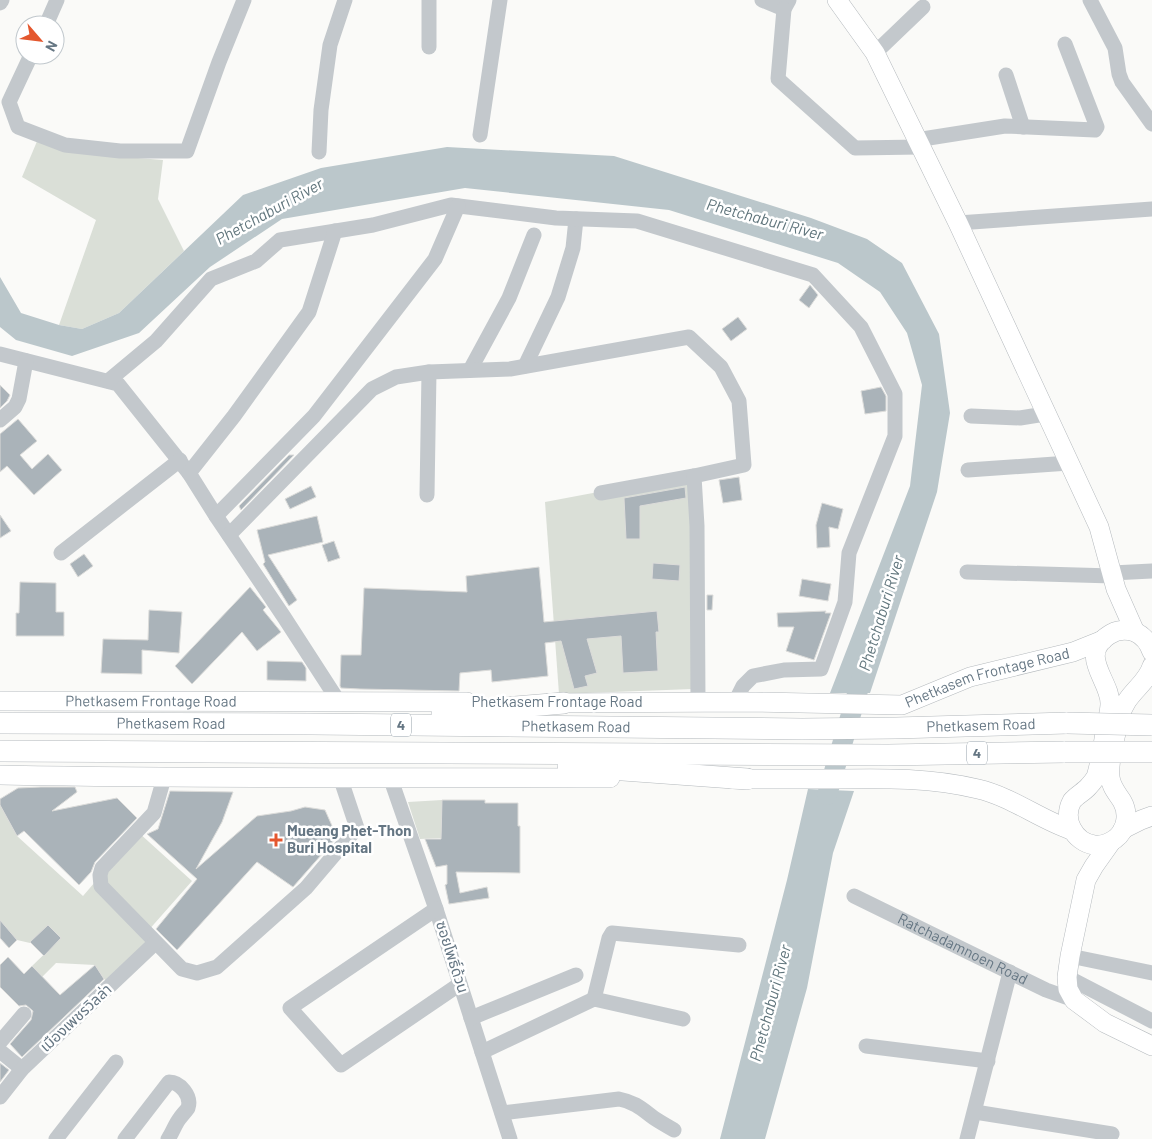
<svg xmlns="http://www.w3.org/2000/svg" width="1152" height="1139" viewBox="0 0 1152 1139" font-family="Barlow,'Noto Sans Thai',sans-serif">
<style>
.green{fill:#dadfd7}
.water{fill:#bbc7cb}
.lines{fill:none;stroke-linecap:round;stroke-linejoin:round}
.river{stroke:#bbc7cb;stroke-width:20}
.building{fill:#aab3b9;stroke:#dcdcda}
.major-casing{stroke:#b5babe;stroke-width:20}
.highway-casing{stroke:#b4b9bd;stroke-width:22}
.minor{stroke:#c3c8cc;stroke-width:15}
.major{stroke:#fff;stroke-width:19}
.highway{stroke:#fff;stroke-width:21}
.highway-bridge-casing{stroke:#b4b9bd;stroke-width:22;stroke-linecap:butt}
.highway-bridge{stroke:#fff;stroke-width:21}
.poi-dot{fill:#e4572e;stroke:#fff;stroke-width:2}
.labels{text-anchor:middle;stroke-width:5;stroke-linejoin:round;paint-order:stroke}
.shield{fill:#fff;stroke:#939fa8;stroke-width:1}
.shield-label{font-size:14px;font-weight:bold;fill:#657683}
.street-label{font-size:15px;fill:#657683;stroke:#fff}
.poi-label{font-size:15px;font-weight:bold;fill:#657683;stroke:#fff;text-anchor:start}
.water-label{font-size:16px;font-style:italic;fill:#60757c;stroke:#fff}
</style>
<rect width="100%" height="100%" fill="#fafaf8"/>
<g class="green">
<path d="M38,139L88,154L163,160L158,199L184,251L119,313L82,329L59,325L96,220L22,177Z"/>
<path d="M699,473L693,689L559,694L545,502Z"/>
<path d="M442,800L441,838L420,839L408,802Z"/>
<path d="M0,805L17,836L83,896L138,832L192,881L147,932L159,943L107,983L95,965L56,963L42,977L32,966L61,938L48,925L30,943L17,940L0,920Z"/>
</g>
<g class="water">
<path d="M447,147L614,156L811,218L867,239L902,263L939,334L950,413L937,492L870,693H830L910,486L922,385L907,333L880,292L838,263L669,210L465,188L282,219L210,267L139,333L72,356L16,340L0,327V277L21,313L59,325L82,329L119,313L243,195L321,168Z"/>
<path d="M808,789L854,791L833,853L807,988L765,1139H720L787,880Z"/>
</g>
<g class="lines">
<path class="river" d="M827,795L865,667"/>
</g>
<g class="building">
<path d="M810,285L818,295L809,308L799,300Z"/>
<path d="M738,317L747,329L731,341L722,329Z"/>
<path d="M0,385L10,395L7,401L0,408Z"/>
<path d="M881,387L886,396V411L865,414L861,391Z"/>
<path d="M18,419L37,441L20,455L32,469L48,454L62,470L34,495L7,466L0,472V434Z"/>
<path d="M289,455H294L241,510L239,506Z"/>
<path d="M739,477L742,500L723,503L719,480Z"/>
<path d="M311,486L316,497L290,509L285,499Z"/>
<path d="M685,487L686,498L640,506V539H626L624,498Z"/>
<path d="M822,503L843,509L838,529L829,527L830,547L817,548L816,525Z"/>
<path d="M0,515L11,531L0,538Z"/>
<path d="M317,516L323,542L268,555L297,600L289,606L263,564L265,562L257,530Z"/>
<path d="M334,541L340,558L328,562L322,545Z"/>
<path d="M84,554L93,566L78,577L70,564Z"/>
<path d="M653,563L680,565L679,581L652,579Z"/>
<path d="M539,567L544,622L657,611L659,632H656L658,671L623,673L621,636L587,639L597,673L585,676L588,686L574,689L561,641L545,643L548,676L492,682L491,670L460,673L459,691L360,689L341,688L340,686L341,655H361L364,588L467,592L466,576Z"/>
<path d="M802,579L831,584L828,601L799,596Z"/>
<path d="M20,582L56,583V612H64V636H16V613H19Z"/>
<path d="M250,587L266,607L263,610L281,632L257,651L242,632L192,684L175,666Z"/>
<path d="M707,595H713L712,610H707Z"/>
<path d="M149,610L182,612L179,653L142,650V674L101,673L103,639L148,640Z"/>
<path d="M826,611L825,613H831L814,660L786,651L794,627H778L777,613Z"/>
<path d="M267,661L302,662L306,668V681L267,680Z"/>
<path d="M41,787H75L77,792L52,811L117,798L137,818L95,862L91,872L79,885L24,831L17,836L0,805V799L18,788Z"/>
<path d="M170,791L233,792L222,822L196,869L257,816L291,811L305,807L325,810L337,837L293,887L257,862L177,950L156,929L197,879L147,834L158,829Z"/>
<path d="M442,800H485V803H518V826H520V873L456,872L460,893L487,887L489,898L449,904L445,885L447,884V865L436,867L425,839H441Z"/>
<path d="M0,920L17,940L9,948L0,938Z"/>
<path d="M48,925L61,938L44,956L30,942Z"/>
<path d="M8,957L24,974L32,966L60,995L95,965L104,979L22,1057L10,1044L31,1020L33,1011L26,1005L19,1006L0,987V965Z"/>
<path d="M0,1063L9,1070L0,1082Z"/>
</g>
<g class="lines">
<defs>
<g id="major">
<path d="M837,0L875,53L958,223L1099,527L1116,589L1135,632"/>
<path d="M1152,652C1149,643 1144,636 1135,632C1126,629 1116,630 1109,635C1077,655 1111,681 1110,704C1110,712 1107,720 1106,727C1103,744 1101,761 1096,777C1094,780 1092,783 1089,786C1084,792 1077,795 1072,801C1062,819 1074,842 1094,845C1101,846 1109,843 1115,839C1127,830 1129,813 1122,801C1117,793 1111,787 1110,777C1108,760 1116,734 1120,717C1126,692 1146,686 1152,666"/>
<path id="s2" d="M0,701L467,702"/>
<path id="s3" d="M550,703L756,702L902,705L970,677L1073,652L1103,640"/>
<path d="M0,775C203,779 407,777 610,778"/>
<path d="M732,779C768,779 803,779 839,779C885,778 933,778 978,789C1012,797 1039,819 1071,830"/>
<path d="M1123,829L1141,820L1152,816"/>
<path d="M1111,842L1094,866L1086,880L1070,956L1067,977L1068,989L1074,1000L1105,1023L1152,1046"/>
</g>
<g id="highway">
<path d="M442,713L564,703"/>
<path id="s4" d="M0,723L312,724L802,729L896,728L1067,723"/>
<path d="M0,751L888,755L1065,752"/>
<path d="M568,766L747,779"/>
</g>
</defs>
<use href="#major" class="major-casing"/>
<use href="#highway" class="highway-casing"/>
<g class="minor">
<path d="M762,0L784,9L789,0"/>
<path d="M1090,0L1115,48L1119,74L1122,82L1152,124"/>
<path d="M0,3L2,0"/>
<path d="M784,9L778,79L855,148L920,147"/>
<path d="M46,25L57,0"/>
<path d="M429,47V0"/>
<path d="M875,53L923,7"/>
<path d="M31,55L9,102L18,127L65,145L120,151H187L219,62L244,0"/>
<path d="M1006,75L1023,127"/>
<path d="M480,135L500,0"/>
<path d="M916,140L1005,126L1095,130L1097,127L1065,44"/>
<path d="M319,152L321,110L330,45L345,0"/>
<path d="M958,223L1152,209"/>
<path d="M0,354L118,384L189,473L216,516L284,617L339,702"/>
<path d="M525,366L558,297L573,248L576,219"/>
<path d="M470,370L509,298L534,235"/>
<path d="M108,381L156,341L211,279L256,261L280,240L373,225L451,205L556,218L637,221L813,275L861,327L895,394V436L849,553L845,602L821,669L784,670L753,676L743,686L735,702"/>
<path d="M971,416L1020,418L1045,414"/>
<path d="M0,420L15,407L19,399L26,361"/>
<path d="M968,470L1069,463"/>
<path d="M189,473L234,416L309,312L335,231"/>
<path d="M601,493L694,476"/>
<path d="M427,495L429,372"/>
<path d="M216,516L314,416L435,259L458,206"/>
<path d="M229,535L372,389L396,377L429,372L510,369L689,337L721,367L739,401L744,465L694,476L697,526L698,702"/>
<path d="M61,553L180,460"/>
<path d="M967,572L1113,576"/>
<path d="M1112,573L1152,571"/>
<path d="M390,777L436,909L510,1139"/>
<path d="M164,778L154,813L102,868L100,875L101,886L182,969L197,973L217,967L306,888L357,828L340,777"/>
<path id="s1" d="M854,896L1046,990L1074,1000"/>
<path d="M436,909L290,1008L341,1065L460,984"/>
<path d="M1070,956L1152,973"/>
<path d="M1067,977L1152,1021"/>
<path d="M594,999L609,938L612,933L739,945"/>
<path d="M471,1018L576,975"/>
<path d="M0,1042L24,1014"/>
<path d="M866,1046L988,1061"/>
<path d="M0,1051L22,1069"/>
<path d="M482,1052L594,999L683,1019"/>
<path d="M0,1097L22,1069L155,943"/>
<path d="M975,1112L1112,1134"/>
<path d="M502,1113L619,1099C635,1102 642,1109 654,1118C660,1122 667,1126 674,1130"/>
<path d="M56,1139L116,1062"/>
<path d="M125,1139L169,1082C180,1082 192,1096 188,1108C186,1111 182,1115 180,1118C175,1124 173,1132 168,1139"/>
<path d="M967,1139L1010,972"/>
</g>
<use href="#major" class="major"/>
<use href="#highway" class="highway"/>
<defs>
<g id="highway-bridge">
<path d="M1067,723L1152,725"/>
<path d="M1065,752H1152"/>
</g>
</defs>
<use href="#highway-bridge" class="highway-bridge-casing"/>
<use href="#highway-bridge" class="highway-bridge"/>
</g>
<path class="poi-dot" d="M273.5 832.5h5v5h5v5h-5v5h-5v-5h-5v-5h5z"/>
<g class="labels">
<g class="shield">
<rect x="391" y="713.5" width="20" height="23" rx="4"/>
<rect x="967" y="741.5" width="20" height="23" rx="4"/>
</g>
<g class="shield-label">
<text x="401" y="730">4</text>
<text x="977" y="758">4</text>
</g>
<g class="street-label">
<text dy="5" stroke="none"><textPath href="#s3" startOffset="442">Phetkasem Frontage Road</textPath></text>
<text dy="5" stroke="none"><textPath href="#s2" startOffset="151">Phetkasem Frontage Road</textPath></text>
<text x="557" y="707">Phetkasem Frontage Road</text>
<text dy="5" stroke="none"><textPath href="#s4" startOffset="171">Phetkasem Road</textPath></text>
<text dy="5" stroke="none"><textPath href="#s4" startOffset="981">Phetkasem Road</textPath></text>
<text dy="5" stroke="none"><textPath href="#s4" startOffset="576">Phetkasem Road</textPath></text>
<text dy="5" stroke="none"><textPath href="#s1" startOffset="121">Ratchadamnoen Road</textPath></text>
<text transform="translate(452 957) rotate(72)" y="5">ซอยโพธิ์ด้วน</text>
<text transform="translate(76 1018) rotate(-43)" y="5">เมืองเพชรวิลล่า</text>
</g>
<g class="poi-label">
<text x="287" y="836">Mueang Phet-Thon<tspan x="287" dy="17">Buri Hospital</tspan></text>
</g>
<g class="water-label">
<text transform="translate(269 211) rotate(-29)" y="6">Phetchaburi River</text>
<text transform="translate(765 219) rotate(15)" y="6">Phetchaburi River</text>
<text transform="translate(881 613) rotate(-73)" y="6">Phetchaburi River</text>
<text transform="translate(770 1003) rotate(-75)" y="6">Phetchaburi River</text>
</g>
</g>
<g transform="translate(40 40) rotate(118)"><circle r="24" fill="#ffffff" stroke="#c1c8cd"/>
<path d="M0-4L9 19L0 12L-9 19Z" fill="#e4572e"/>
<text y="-8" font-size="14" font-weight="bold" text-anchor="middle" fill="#657683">N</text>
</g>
</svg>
